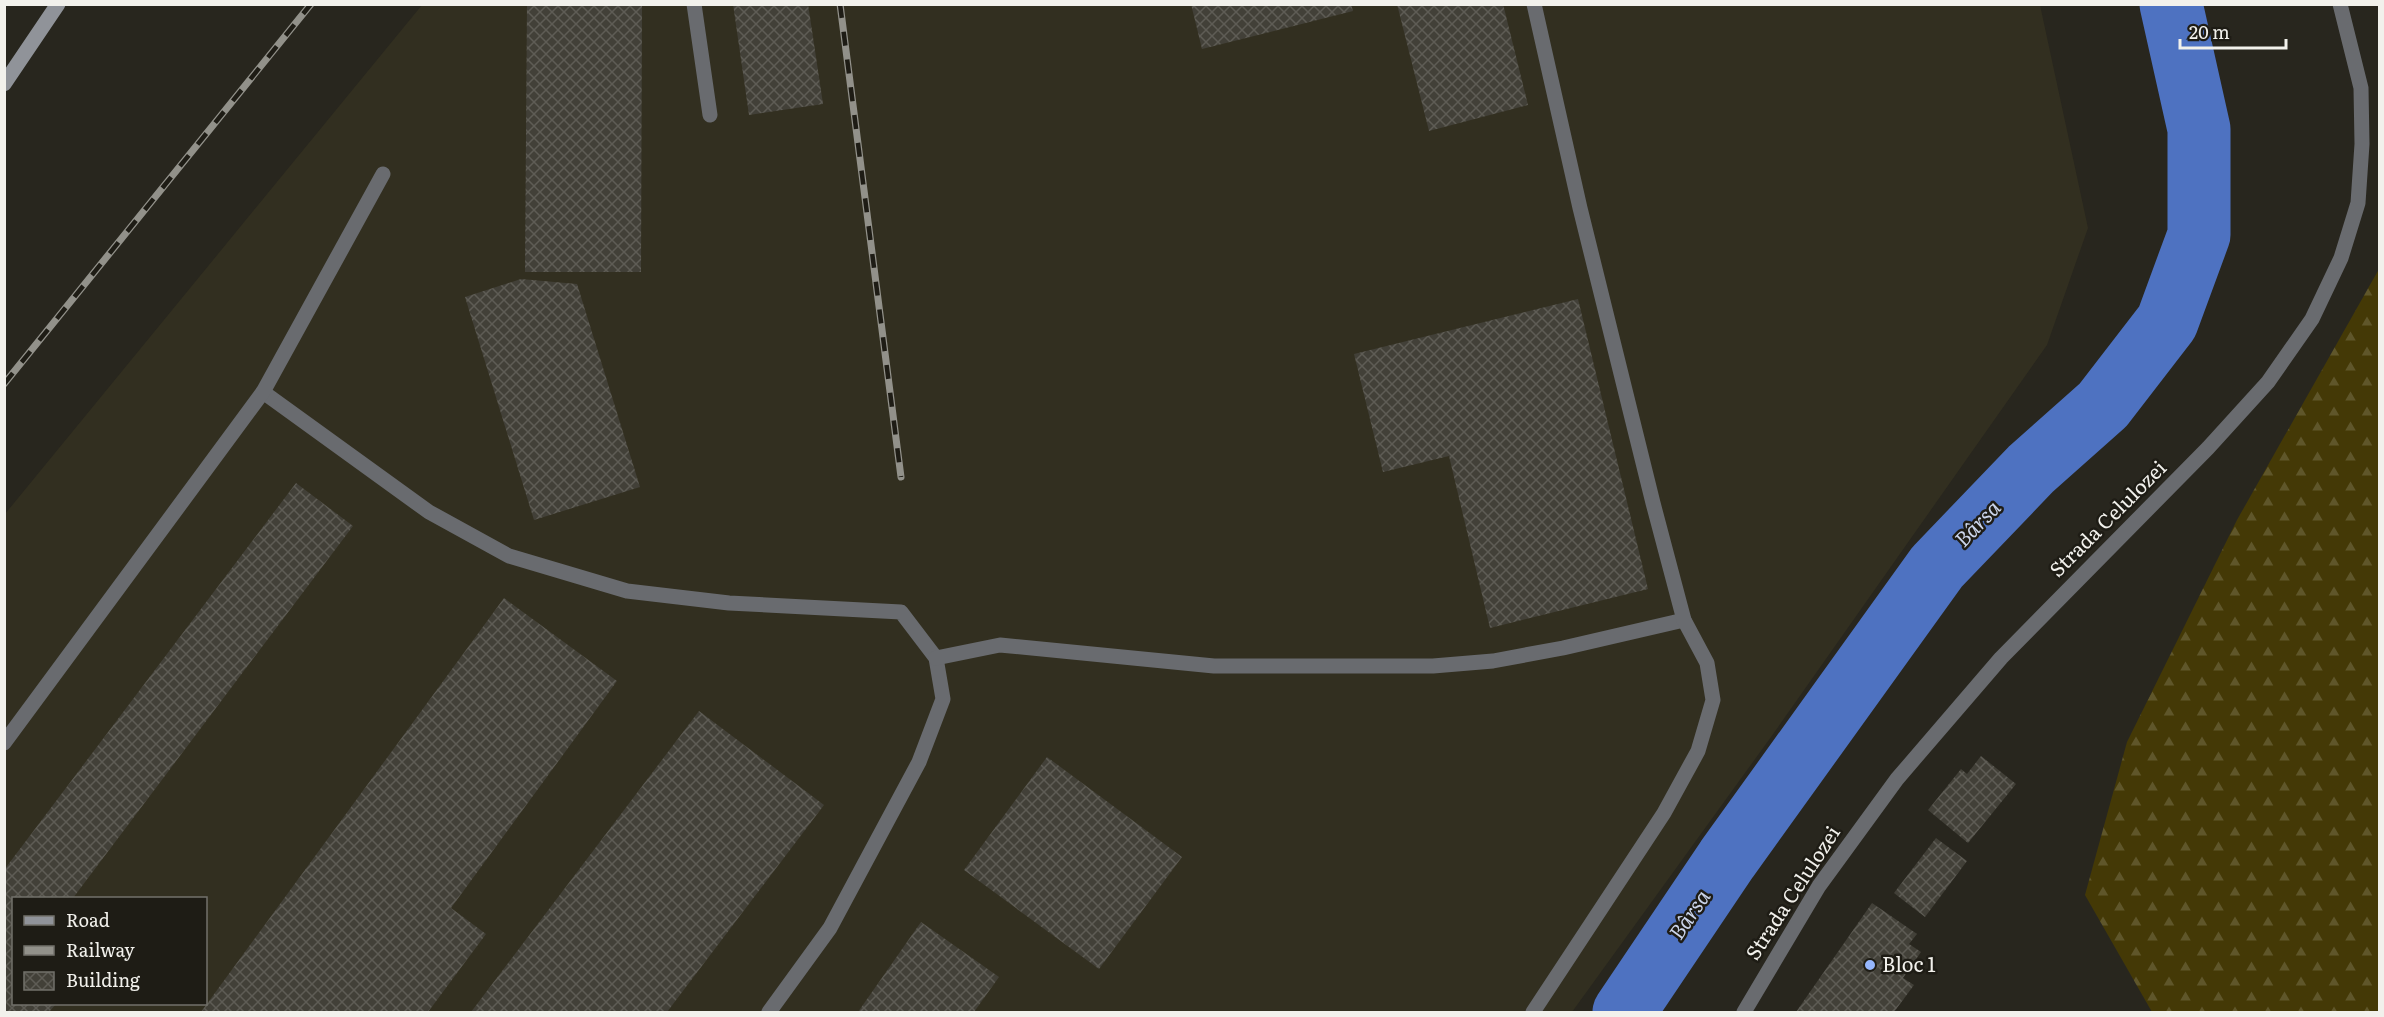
<svg xmlns="http://www.w3.org/2000/svg" width="2384" height="1017" viewBox="0 0 2384 1017" font-family="Literata,serif">
<style>
.built{fill:#322f20;fill-rule:evenodd}
.forest{fill:url(#forest-firs)}
.lines{fill:none;stroke-linecap:round;stroke-linejoin:round}
.river{stroke:#4e72c1;stroke-width:63}
.building{fill:url(#building-cross-hatch)}
.service{stroke:#696b6f;stroke-width:15}
.tertiary{stroke:#696b6f;stroke-width:15}
.secondary{stroke:#909399;stroke-width:15}
.rail-casing{stroke:#92918a;stroke-width:7}
.rail{stroke:#1e1c15;stroke-width:4.5;stroke-dasharray:14;stroke-linecap:butt}
.poi-dot{fill:#95b6fd;stroke:#1e1c15;stroke-width:2}
.labels{text-anchor:middle;stroke-width:5;stroke-linejoin:round;paint-order:stroke}
.street-label{font-size:20px;fill:#f2f1ec;stroke:#1e1c15}
.poi-label{font-size:20px;fill:#f2f1ec;stroke:#1e1c15;text-anchor:start}
.water-label{font-size:21px;font-style:italic;fill:#cbd5eb;stroke:#1e1c15}
</style>
<defs>
<pattern id="forest-firs" width="22" height="20" patternUnits="userSpaceOnUse" patternTransform="scale(1.5)"><rect width="22" height="20" fill="#443906"/><path d="M5 1l3.5 6h-7zM16 11l3.5 6h-7z" fill="#5f562a"/></pattern>
<pattern id="building-cross-hatch" width="8" height="8" patternUnits="userSpaceOnUse" patternTransform="scale(1.5)"><rect width="8" height="8" fill="#424038"/><path d="M0 0l8 8M0 8l8-8" fill="none" stroke="#5e5c55"/></pattern>
</defs>
<rect width="100%" height="100%" fill="#28261e"/>
<path class="built" d="M422,5H2040L2088,228L2047,345L1771,737L1572,1012H5V514ZM14,898H206V1004H14Z"/>
<path class="forest" d="M2379,269V1012H2152L2085,895L2127,742L2237,520Z"/>
<g class="lines">
<path class="river" d="M1624,1012L1727,859L1937,567L2031,469L2103,405L2167,322L2199,235V129L2171,4"/>
</g>
<g class="building">
<path d="M527,4H642L641,272H525Z"/>
<path d="M733,4H808L823,104L749,115Z"/>
<path d="M1191,4H1351L1353,11L1202,49Z"/>
<path d="M1397,4H1503L1528,105L1429,131Z"/>
<path d="M521,279L577,284L640,487L534,520L465,297Z"/>
<path d="M1578,299L1648,589L1490,628L1449,456L1383,472L1354,354Z"/>
<path d="M296,483L353,526L73,898H14V1004H56L49,1012H4V870Z"/>
<path d="M504,598L617,681L451,908L486,934L428,1012H201Z"/>
<path d="M699,711L824,805L667,1012H471Z"/>
<path d="M1981,756L2016,784L1968,843L1928,810L1961,769L1967,774Z"/>
<path d="M1047,757L1182,857L1099,969L964,870Z"/>
<path d="M1936,838L1967,861L1925,917L1894,893Z"/>
<path d="M1872,903L1917,934L1909,944L1921,952L1903,978L1914,985L1894,1012H1796Z"/>
<path d="M921,922L999,977L974,1012H858Z"/>
</g>
<g class="lines">
<g class="service">
<path d="M694,4L710,115"/>
<path d="M263,392L429,512L509,556L627,591L729,603L901,612L936,658L943,699L919,762L830,928L769,1012"/>
<path d="M936,658L1000,645L1214,666H1433L1493,661L1563,648L1684,620"/>
<path d="M4,743L263,392L383,174"/>
<path d="M1533,1012L1664,813L1698,751L1713,700L1707,663L1684,620L1653,503L1580,208L1534,4"/>
</g>
<path class="tertiary" d="M1744,1012L1819,886L1897,779L2001,658L2208,448L2268,382L2312,319L2341,258L2358,203L2362,144L2361,88L2340,4"/>
<path class="secondary" d="M4,84L58,4"/>
<defs>
<g id="rail">
<path d="M840,4L901,477"/>
<path d="M4,384L311,4"/>
</g>
</defs>
<use href="#rail" class="rail-casing"/>
<use href="#rail" class="rail"/>
</g>
<circle class="poi-dot" cx="1870" cy="965" r="6"/>
<g class="labels">
<g class="street-label">
<text transform="translate(2108 519) rotate(-45)" y="7">Strada Celulozei</text>
<text transform="translate(1793 893) rotate(-57)" y="7">Strada Celulozei</text>
</g>
<g class="poi-label">
<text x="1882" y="972">Bloc 1</text>
</g>
<g class="water-label">
<text transform="translate(1978 524) rotate(-46)" y="7">Bârsa</text>
<text transform="translate(1690 915) rotate(-56)" y="7">Bârsa</text>
</g>
</g>
<rect width="2384" height="1017" fill="none" stroke="#f2f1ec" stroke-width="12"/>
<rect x="12" y="897" width="195" height="108" fill="#1e1c15" stroke="#73716b" stroke-width="1.5"/>
<rect x="24" y="916" width="30" height="9" fill="#909399" stroke="#73716b" stroke-width="1.5"/>
<text x="66" y="927" font-size="18" fill="#f2f1ec">Road</text>
<rect x="24" y="946" width="30" height="9" fill="#92918a" stroke="#73716b" stroke-width="1.5"/>
<text x="66" y="957" font-size="18" fill="#f2f1ec">Railway</text>
<rect x="24" y="972" width="30" height="18" fill="url(#building-cross-hatch)" stroke="#73716b" stroke-width="1.5"/>
<text x="66" y="987" font-size="18" fill="#f2f1ec">Building</text>
<path d="M2180 39v9h106v-9" fill="none" stroke="#f2f1ec" stroke-width="3"/>
<text x="2189" y="39" font-size="18" fill="#f2f1ec" stroke="#1e1c15" stroke-width="4.5" paint-order="stroke">20 m</text>
</svg>
